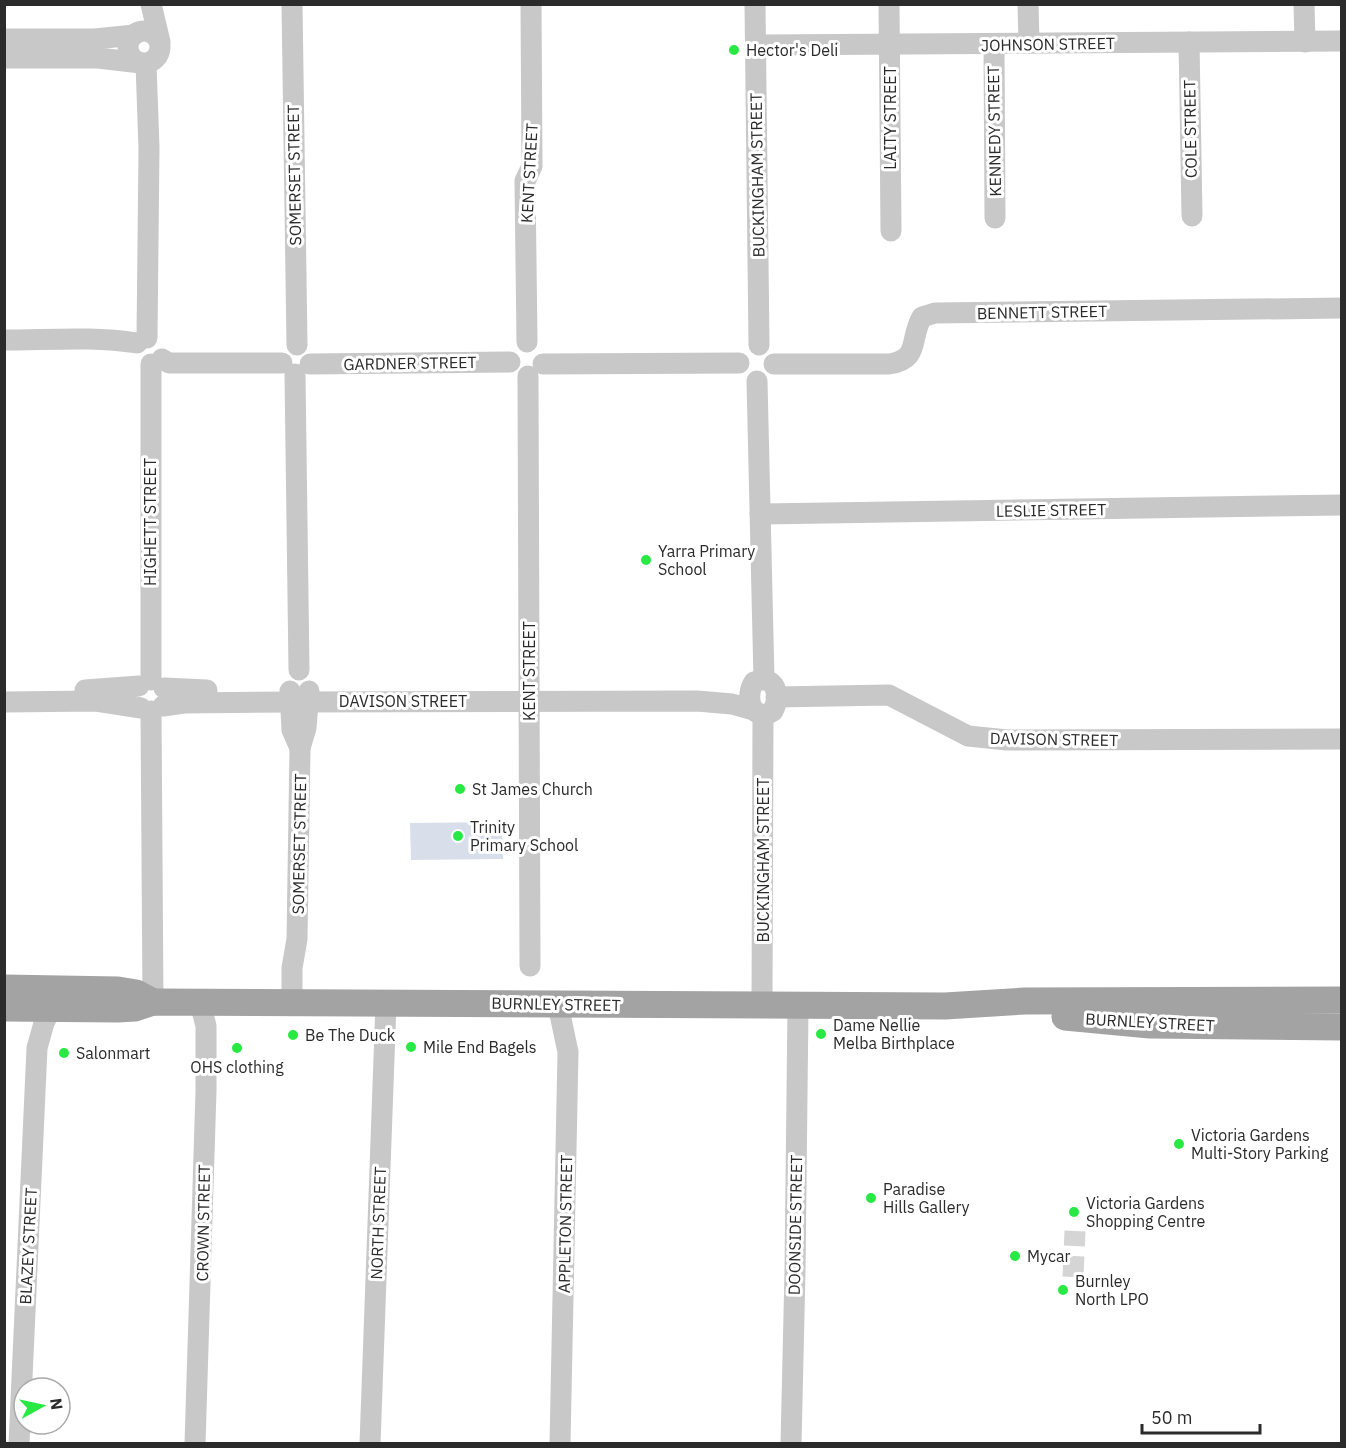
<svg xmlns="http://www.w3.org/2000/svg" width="1346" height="1448" viewBox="0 0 1346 1448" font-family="'IBM Plex Sans',sans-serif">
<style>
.green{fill:#d8deea}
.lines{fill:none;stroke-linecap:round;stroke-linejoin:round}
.minor-tunnel{stroke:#d5d5d5;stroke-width:21;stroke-dasharray:21 10;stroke-linecap:butt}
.minor{stroke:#c8c8c8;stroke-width:21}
.major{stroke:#a3a3a3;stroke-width:27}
.poi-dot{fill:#28e843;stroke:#fff;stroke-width:2}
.labels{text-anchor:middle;stroke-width:6;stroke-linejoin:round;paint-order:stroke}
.street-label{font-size:16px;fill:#2b2b2b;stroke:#fff}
.poi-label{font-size:16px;fill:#2b2b2b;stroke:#fff;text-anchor:start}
</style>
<rect width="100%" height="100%" fill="#fff"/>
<path class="green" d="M502,822L503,859L411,860L410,823Z"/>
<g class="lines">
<path class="minor-tunnel" d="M1073,1277L1075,1231"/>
<g class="minor">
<path d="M151,4L160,42"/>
<path d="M292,4L297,345"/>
<path d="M755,4L759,345"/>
<path d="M889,4L891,231"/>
<path d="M1028,4L1029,43"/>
<path d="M1304,4L1305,42"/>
<circle cx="144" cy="47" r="16"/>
<path d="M4,39H95L134,35"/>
<path d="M1189,42L1192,216"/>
<path d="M994,44L995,218"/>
<path d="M755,45L1342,41"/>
<path d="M4,58H98L141,63"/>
<path d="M146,64L149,148L147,338"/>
<path d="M4,340C48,340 93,336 137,343"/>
<path d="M527,342L525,181L532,166L531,4"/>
<path d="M162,359L169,363H282"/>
<path d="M310,364L510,362"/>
<path d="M543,364L739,363"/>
<path d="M774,364H889C921,359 909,339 922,317L935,313L1342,308"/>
<path d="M295,374L299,670"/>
<path d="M528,376L530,966"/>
<path d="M757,381L764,679"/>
<path d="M760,514L1342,505"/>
<path d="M151,680V364"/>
<path d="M164,688L207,690"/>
<path d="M85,690L139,686"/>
<path d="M290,691L292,730L300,748"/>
<path d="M776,697L889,695L968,736L1007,740L1342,739"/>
<path d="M4,702L96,701L141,708"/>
<path d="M163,706L184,703L291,702L697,701L732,704L753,710L763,716L773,711C781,696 776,673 754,682C749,690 748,701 753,710"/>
<path d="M151,711L153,1002"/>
<path d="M292,1003V968L297,939L300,748L306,728L309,691"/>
<path d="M558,1005L568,1052L560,1444"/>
<path d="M762,1005L763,716"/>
<path d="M19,1444L37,1048L44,1023L51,1008"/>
<path d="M195,1444L206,1091V1026L200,1002"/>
<path d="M370,1444L386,1003"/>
<path d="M791,1444L795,1271L798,1006"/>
</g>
<g class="major">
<path d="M4,988L118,990L136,993L153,1002"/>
<path d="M4,1008L118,1009L135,1008L153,1002L945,1006L1025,1001L1342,1000"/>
<path d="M1065,1017L1150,1025L1342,1027"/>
</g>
</g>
<g class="poi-dot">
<circle cx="734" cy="50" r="6"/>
<circle cx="646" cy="560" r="6"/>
<circle cx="460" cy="789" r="6"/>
<circle cx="458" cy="836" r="6"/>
<circle cx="821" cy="1034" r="6"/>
<circle cx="293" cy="1035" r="6"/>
<circle cx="411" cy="1047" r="6"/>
<circle cx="237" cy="1048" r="6"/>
<circle cx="64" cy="1053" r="6"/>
<circle cx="1179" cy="1144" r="6"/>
<circle cx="871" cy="1198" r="6"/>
<circle cx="1074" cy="1212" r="6"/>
<circle cx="1015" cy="1256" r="6"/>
<circle cx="1063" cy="1290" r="6"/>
</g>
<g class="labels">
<g class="street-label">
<text transform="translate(1048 44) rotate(-1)" y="6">JOHNSON STREET</text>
<text transform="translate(890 118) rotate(-90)" y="6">LAITY STREET</text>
<text transform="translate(1190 129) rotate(-91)" y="6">COLE STREET</text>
<text transform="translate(994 131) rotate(-91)" y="6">KENNEDY STREET</text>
<text transform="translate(529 173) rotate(-87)" y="6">KENT STREET</text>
<text transform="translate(294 175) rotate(-91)" y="6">SOMERSET STREET</text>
<text transform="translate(757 175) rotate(-91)" y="6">BUCKINGHAM STREET</text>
<text transform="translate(1042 312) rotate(-1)" y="6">BENNETT STREET</text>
<text transform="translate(410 363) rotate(-1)" y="6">GARDNER STREET</text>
<text transform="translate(1051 510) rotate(-1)" y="6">LESLIE STREET</text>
<text transform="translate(150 522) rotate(-90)" y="6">HIGHETT STREET</text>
<text transform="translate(529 671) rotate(-90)" y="6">KENT STREET</text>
<text x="403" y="707">DAVISON STREET</text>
<text transform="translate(1054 739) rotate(1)" y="6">DAVISON STREET</text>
<text transform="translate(299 844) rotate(-89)" y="6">SOMERSET STREET</text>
<text transform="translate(763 860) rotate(-90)" y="6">BUCKINGHAM STREET</text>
<text transform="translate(556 1004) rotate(1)" y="6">BURNLEY STREET</text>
<text transform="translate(1150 1022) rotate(3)" y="6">BURNLEY STREET</text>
<text transform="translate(203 1223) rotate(-89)" y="6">CROWN STREET</text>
<text transform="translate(378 1223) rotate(-88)" y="6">NORTH STREET</text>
<text transform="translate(565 1224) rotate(-89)" y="6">APPLETON STREET</text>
<text transform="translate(795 1225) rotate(-89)" y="6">DOONSIDE STREET</text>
<text transform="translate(28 1246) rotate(-87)" y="6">BLAZEY STREET</text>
</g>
<g class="poi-label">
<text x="746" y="56">Hector's Deli</text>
<text x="658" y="557">Yarra Primary<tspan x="658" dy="18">School</tspan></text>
<text x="472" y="795">St James Church</text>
<text x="470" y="833">Trinity<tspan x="470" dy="18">Primary School</tspan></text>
<text x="833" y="1031">Dame Nellie<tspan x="833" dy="18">Melba Birthplace</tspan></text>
<text x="305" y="1041">Be The Duck</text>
<text x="423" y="1053">Mile End Bagels</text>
<text x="76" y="1059">Salonmart</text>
<text x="237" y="1073" text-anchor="middle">OHS clothing</text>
<text x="1191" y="1141">Victoria Gardens<tspan x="1191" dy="18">Multi-Story Parking</tspan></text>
<text x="883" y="1195">Paradise<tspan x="883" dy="18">Hills Gallery</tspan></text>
<text x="1086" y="1209">Victoria Gardens<tspan x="1086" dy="18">Shopping Centre</tspan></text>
<text x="1027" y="1262">Mycar</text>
<text x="1075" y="1287">Burnley<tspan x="1075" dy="18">North LPO</tspan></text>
</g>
</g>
<rect width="1346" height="1448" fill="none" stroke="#2b2b2b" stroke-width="12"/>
<g transform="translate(42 1406) rotate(82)"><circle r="28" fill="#ffffff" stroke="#aaaaaa" stroke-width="1.5"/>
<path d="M0-4.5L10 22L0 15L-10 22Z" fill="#28e843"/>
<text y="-9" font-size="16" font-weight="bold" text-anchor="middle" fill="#2b2b2b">N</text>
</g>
<path d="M1142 1424v9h118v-9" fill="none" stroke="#2b2b2b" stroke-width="3"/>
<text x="1151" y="1424" font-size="18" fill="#2b2b2b" stroke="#ffffff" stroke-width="4.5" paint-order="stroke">50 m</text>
</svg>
